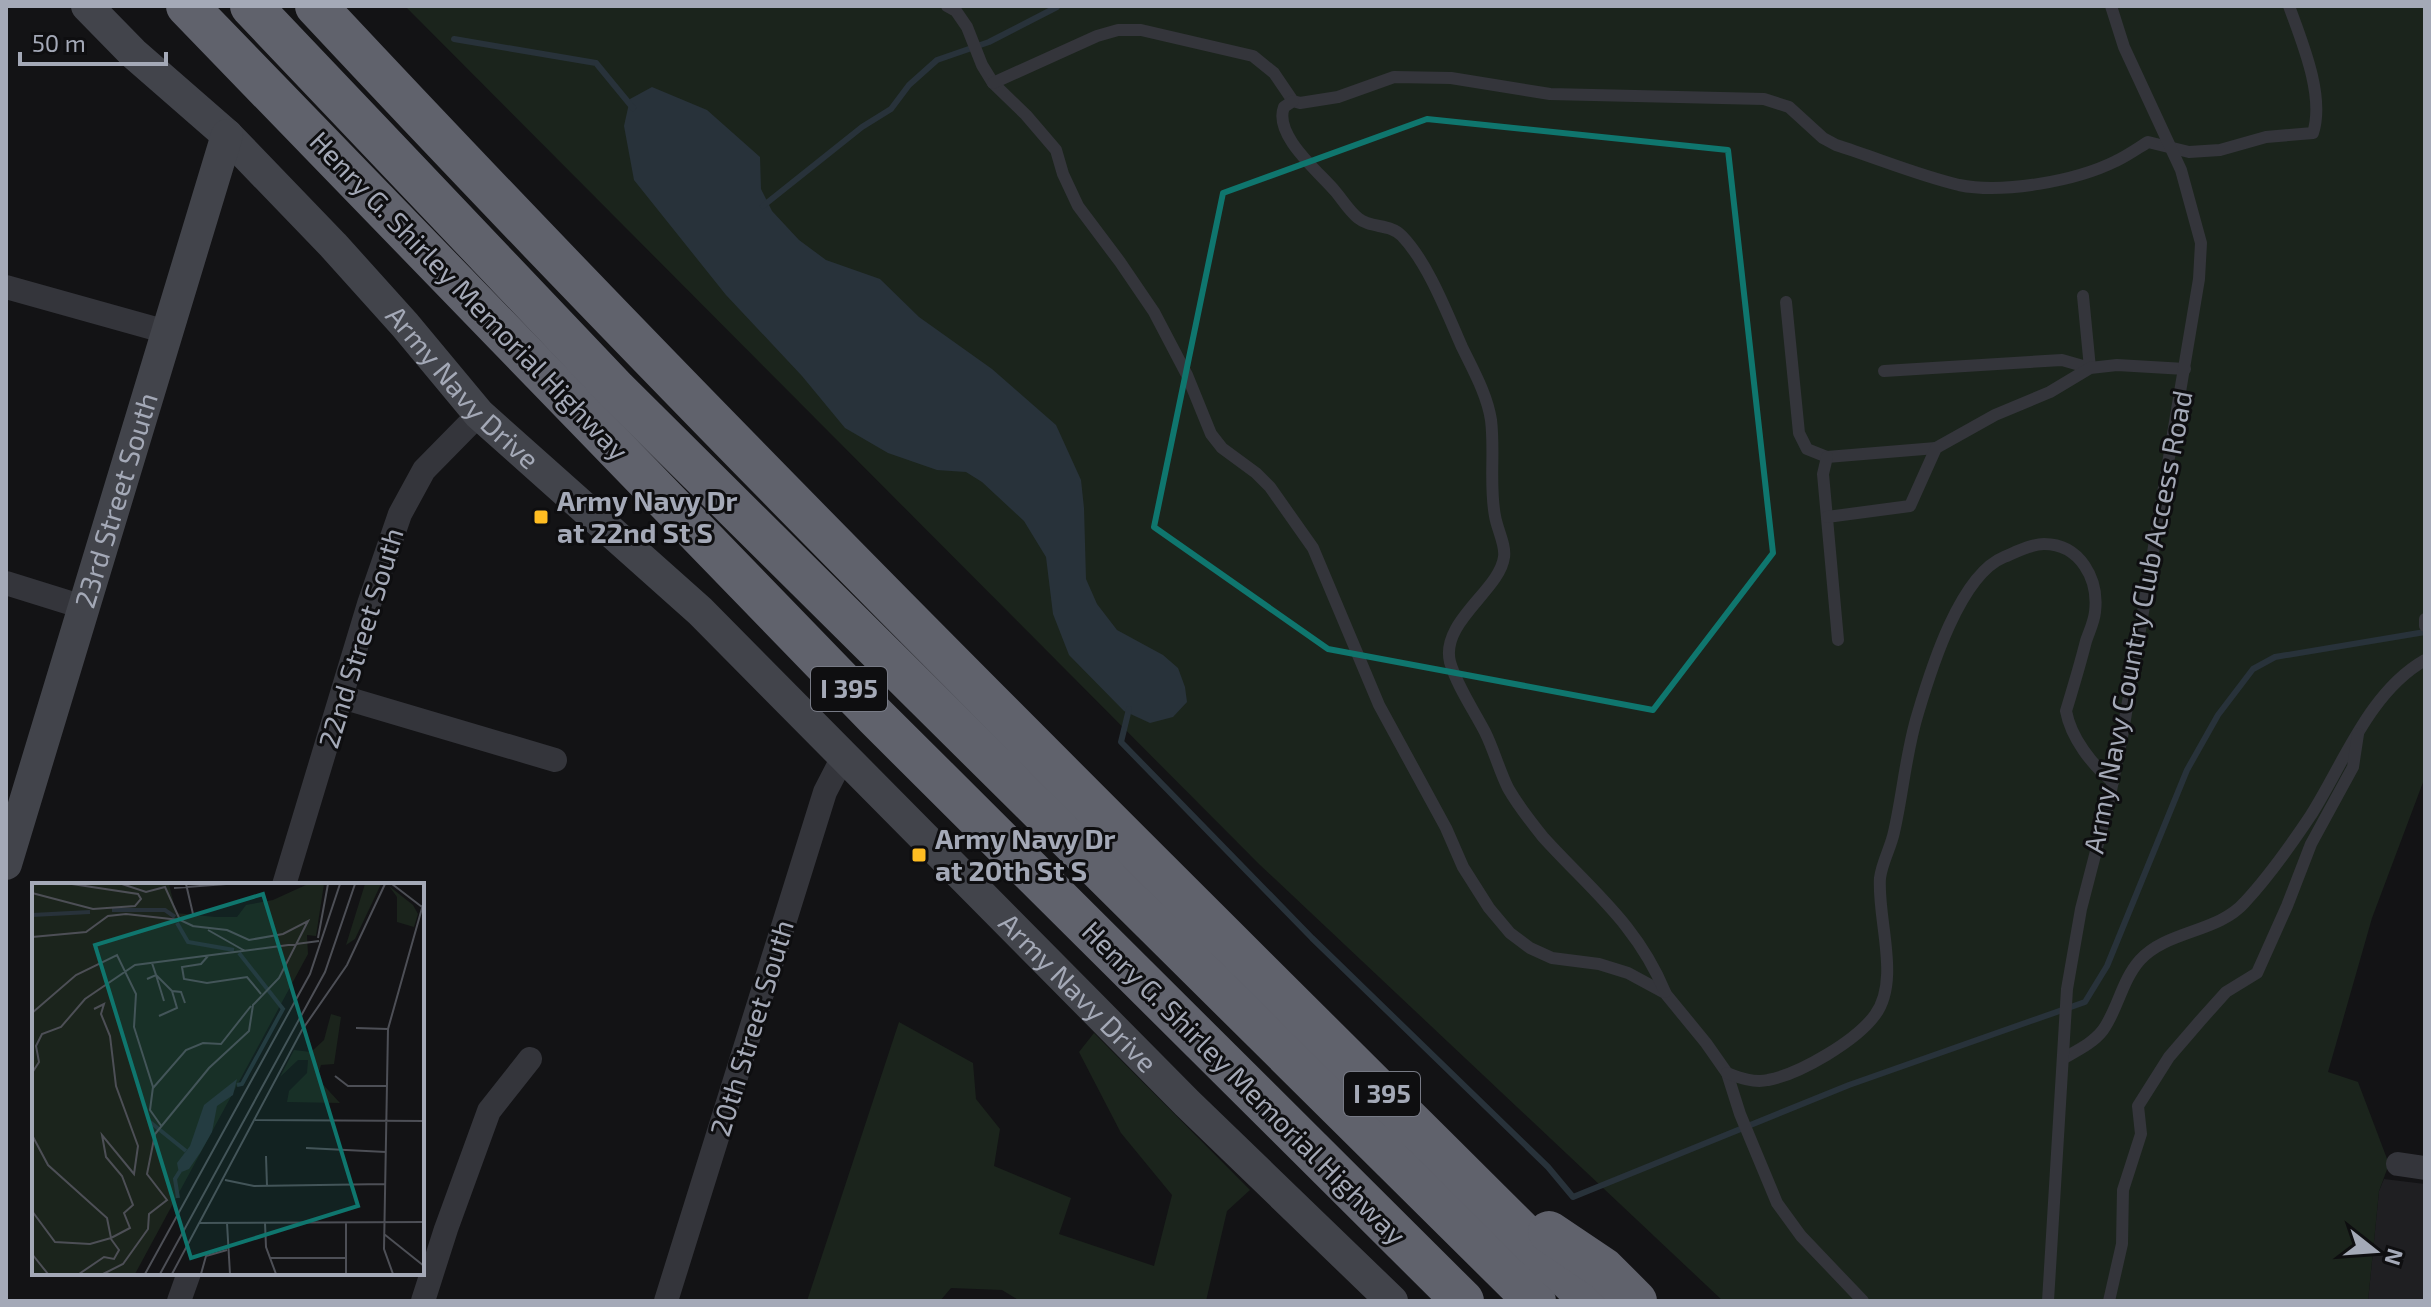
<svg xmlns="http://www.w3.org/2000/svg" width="2431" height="1307" viewBox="0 0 2431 1307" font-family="'Exo 2',sans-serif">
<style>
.built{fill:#1f1f22}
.green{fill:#1b241c}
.water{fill:#28323a}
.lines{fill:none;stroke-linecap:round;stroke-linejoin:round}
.stream{stroke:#28323a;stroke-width:6}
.lane{stroke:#34353b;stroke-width:12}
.street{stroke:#34353b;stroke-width:24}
.secondary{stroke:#42444b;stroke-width:32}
.highway{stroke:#60626c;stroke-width:42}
.marked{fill:none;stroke:#0f766e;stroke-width:6;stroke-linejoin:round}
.poi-dot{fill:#ffbd22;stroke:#0e0e10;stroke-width:3}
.labels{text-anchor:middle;stroke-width:6;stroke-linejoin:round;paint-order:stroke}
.shield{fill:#0e0e10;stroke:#777a85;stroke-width:2}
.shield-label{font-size:26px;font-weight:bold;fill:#a4a9b7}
.street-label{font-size:28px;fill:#a4a9b7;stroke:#0e0e10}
.poi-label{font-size:28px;font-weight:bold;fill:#a4a9b7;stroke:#0e0e10;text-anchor:start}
.inset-river{fill:none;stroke:#28323a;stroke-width:4}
.inset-road{fill:none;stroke:#4d4f56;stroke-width:2}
.view{fill:#0f766e;fill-opacity:0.15;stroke:#0f766e;stroke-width:4}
.inset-edge{fill:none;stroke:#a4a9b7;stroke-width:4}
</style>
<rect width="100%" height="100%" fill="#131315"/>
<path class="built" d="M2384,1179L2425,1184V1301H2368L2379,1191Z"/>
<g class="green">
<path d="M405,6H2425V777L2372,918L2328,1072L2358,1082L2389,1164L2379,1191L2368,1301H1723L1259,864Z"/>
<path d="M899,1022L973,1063L976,1099L1000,1129L994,1166L1071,1198L1059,1234L1154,1266L1172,1195L1121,1133L1079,1052L1094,1033L1250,1190L1227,1211L1206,1301H1020L1002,1290L951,1288L940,1301H807Z"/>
</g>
<path class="water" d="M652,87L707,110L760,157L761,189L772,211L799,240L826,260L880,279L919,317L992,369L1056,425L1081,480L1084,508L1086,579L1097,604L1117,630L1163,655L1178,668L1185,687L1187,702L1173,717L1150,723L1124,711L1069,655L1053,614L1046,557L1024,521L982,482L966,472L937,470L888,453L845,428L802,376L726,295L634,180L624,126L630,99Z"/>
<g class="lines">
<g class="stream">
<path d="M454,39L596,63L633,108"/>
<path d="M763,206L862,127L891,109L909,85L937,60L989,42L1057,7"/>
<path d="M1129,709L1121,742L1312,938L1548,1167L1573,1197L1849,1085L2085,1002L2107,966L2187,770L2218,715L2253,669L2275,657L2425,632"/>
</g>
<g class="lane">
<path d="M947,6L956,11L967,27L982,65L993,83L1026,115L1056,150L1063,174L1078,206L1120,262L1154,312L1187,375L1211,434L1222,448L1256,473L1270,487L1313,548L1379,705L1446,828L1463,867L1489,908L1510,933L1530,948L1552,958L1599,964L1628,973L1665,993L1706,1043L1727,1073L1740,1114L1777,1203L1801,1236L1863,1301"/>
<path d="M993,83L1097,36L1118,30H1141L1253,56L1274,73L1293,101L1300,103L1338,97L1394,77L1451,78L1550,94L1764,99L1789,107L1823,138L1836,145C1877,158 1917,175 1959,185C2003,194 2076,181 2116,161C2127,156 2138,148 2148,142L2189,152L2220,150L2266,137L2313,133C2325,96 2302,42 2289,6"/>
<path d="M1293,101L1284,107C1273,135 1319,172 1335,191C1342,199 1349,211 1358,218C1371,229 1390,223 1402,236C1428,263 1447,313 1462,347C1473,370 1487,394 1491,420C1495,452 1489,485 1495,516C1497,529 1506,545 1504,557C1500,590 1440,622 1450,662C1457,686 1473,709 1485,732C1494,750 1499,770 1508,788C1517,804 1531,822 1543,837C1590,889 1637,924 1665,992"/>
<path d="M1786,302L1799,433L1807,449L1827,457L1936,448"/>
<path d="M1884,371L2062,360L2090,368L2083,296"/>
<path d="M1827,457L1823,474L1838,640"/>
<path d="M1827,517L1910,506L1936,448L1995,415L2050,392L2090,368L2117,365L2185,369"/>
<path d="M2425,619V626"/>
<path d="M2064,1058C2078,1050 2093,1043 2103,1030C2118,1009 2122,980 2140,960C2167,930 2218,933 2245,902C2270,875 2291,845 2311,815C2344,763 2369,692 2425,660"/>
<path d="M1727,1073C1740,1078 1754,1083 1768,1080C1800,1074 1856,1041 1875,1015C1901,980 1877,919 1880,878C1882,862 1891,847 1894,832C1903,793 1906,751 1918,713C1931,669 1960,575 2004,557C2016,552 2031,544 2044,544C2080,544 2099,579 2095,612C2094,622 2089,632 2086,641C2080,665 2073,688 2066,711C2071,738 2092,765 2113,782"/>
<path d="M2048,1301L2067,989L2081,909L2108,805L2122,737L2199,279L2201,243L2181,170L2124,47L2111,6"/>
<path d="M2109,1301L2122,1244L2123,1190L2141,1134L2138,1106L2169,1057L2200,1021L2226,992L2257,973L2287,906L2311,844L2353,767L2358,734"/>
</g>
<g class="street">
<path d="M6,287L167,332"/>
<path d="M6,583L83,607"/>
<path d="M342,697L555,760"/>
<path d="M284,885L369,604L400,514L424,470L479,414"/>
<path d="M2398,1164L2425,1168"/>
<path d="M179,1301L189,1273"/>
<path d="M423,1301L446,1229L489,1111L530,1059"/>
<path d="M666,1301L825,792L843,757"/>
</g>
<g class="secondary">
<path id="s1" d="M87,6L133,53L227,135L333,245L405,325L479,414L700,611L1187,1103L1392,1301"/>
<path id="s2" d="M6,864L227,135"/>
</g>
<g class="highway">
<path d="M187,6L876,717L1463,1301"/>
<path d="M251,6L616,390L1535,1301"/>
<path d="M316,6C730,449 1161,874 1591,1301"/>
<path d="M1549,1232L1604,1269L1636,1301"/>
</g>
</g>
<path class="marked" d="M1427,119L1728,150L1773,553L1653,710L1328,649L1154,527L1223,193Z"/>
<g class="poi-dot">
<rect x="533" y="509" width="16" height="16" rx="4"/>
<rect x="911" y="847" width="16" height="16" rx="4"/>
</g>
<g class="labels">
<g class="shield">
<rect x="811" y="667" width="76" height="44" rx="6"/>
<rect x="1344" y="1072" width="76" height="44" rx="6"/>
</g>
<g class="shield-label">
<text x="849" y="698">I 395</text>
<text x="1382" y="1103">I 395</text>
</g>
<g class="street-label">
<text transform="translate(469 296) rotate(46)" y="10">Henry G. Shirley Memorial Highway</text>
<text dy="10" stroke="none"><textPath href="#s1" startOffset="536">Army Navy Drive</textPath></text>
<text dy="10" stroke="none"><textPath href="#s2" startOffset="380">23rd Street South</textPath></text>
<text transform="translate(2138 622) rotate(-79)" y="10">Army Navy Country Club Access Road</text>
<text transform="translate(361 638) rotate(-73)" y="10">22nd Street South</text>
<text dy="10" stroke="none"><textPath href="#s1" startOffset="1400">Army Navy Drive</textPath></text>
<text transform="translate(752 1028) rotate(-73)" y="10">20th Street South</text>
<text transform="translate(1244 1083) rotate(45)" y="10">Henry G. Shirley Memorial Highway</text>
</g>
<g class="poi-label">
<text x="557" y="511">Army Navy Dr<tspan x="557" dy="32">at 22nd St S</tspan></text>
<text x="935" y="849">Army Navy Dr<tspan x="935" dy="32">at 20th St S</tspan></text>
</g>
</g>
<g transform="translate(32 883)">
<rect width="392" height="392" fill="#131315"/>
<path d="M0,1H137L144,30L183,34H205L214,22L241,17L276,1H292L284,53L275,52L276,71L103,391H0ZM333,1H349L323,56L314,62ZM357,3L381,22L386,31L382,44L365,39V14ZM299,131L309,134L302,181L289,182L285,195L308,220L255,219L257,208L275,190L276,177H266L248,194L262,167L279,169L292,157Z" fill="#1b241c"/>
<path d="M205,196L201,212L185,223L180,249L168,270L157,286L147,290L145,280L158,263L172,222Z" fill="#28323a"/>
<path class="inset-river" d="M80,27H133L143,34M0,32L58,29M145,40L156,59L202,67M205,202L210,201L251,126L207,70M118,239L154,268M146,315L143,296L148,288"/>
<path class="inset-road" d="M90,1L114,9L133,4L148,37L161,43M154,1L161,31M360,1L390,24M142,5L194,1M0,10L61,26L103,23L109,16L106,11L40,1M176,47L213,68M0,54L54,49L76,33L94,31L148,37M286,55L296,1M176,73L169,81L150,84L152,96L175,100L215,94L229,111M120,80L124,92L140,108L149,109L153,120M115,96L124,92L132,118M62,126L72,121L69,131L78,153L84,203L106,263L102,291L70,252L74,274L90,293L101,322L92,330L98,345L79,355M0,130L44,92L85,72L104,111L102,144L121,204L118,227L130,244M127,133L145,125L140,108M324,145L356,146M0,190L7,179L4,163L10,151L29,144L53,116L103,82L287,58M303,193L316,203H355M121,205L154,167L171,160L189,161L219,123M223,237L392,238M0,252L16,282L75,335L79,355L58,361L23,359L0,328M274,265L354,269M234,273L235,303M193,297L222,303L353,301M167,340L392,339M195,340L198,391M233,340L234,364L244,391M314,340V391M352,351L392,383M0,371L16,391M238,375H314M47,391L72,374L82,376L87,367L79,356M71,391L91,381L116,346L117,331L135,317L115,291L123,251L177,185L217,148L221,122L247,95L276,38L251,51L217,57L195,47L160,43M113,391L278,91L308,1M128,391L293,89L323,1M140,391L270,147L315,82L353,1M169,391L174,373L195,367M361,391L352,366L356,146L392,18"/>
<path class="view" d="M231,11L326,323L159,375L63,62Z"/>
<rect width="392" height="392" class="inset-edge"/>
</g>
<rect width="2431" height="1307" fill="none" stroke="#a4a9b7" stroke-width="16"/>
<g transform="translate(2375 1251) rotate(107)" stroke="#0e0e10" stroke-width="6" paint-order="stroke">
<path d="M0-6L14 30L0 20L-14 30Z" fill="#a4a9b7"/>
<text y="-12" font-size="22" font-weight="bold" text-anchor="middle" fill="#a4a9b7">N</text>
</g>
<path d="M20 52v12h146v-12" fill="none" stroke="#a4a9b7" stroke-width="4"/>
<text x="32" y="52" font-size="24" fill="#a4a9b7" stroke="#0e0e10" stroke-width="6" paint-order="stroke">50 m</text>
</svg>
